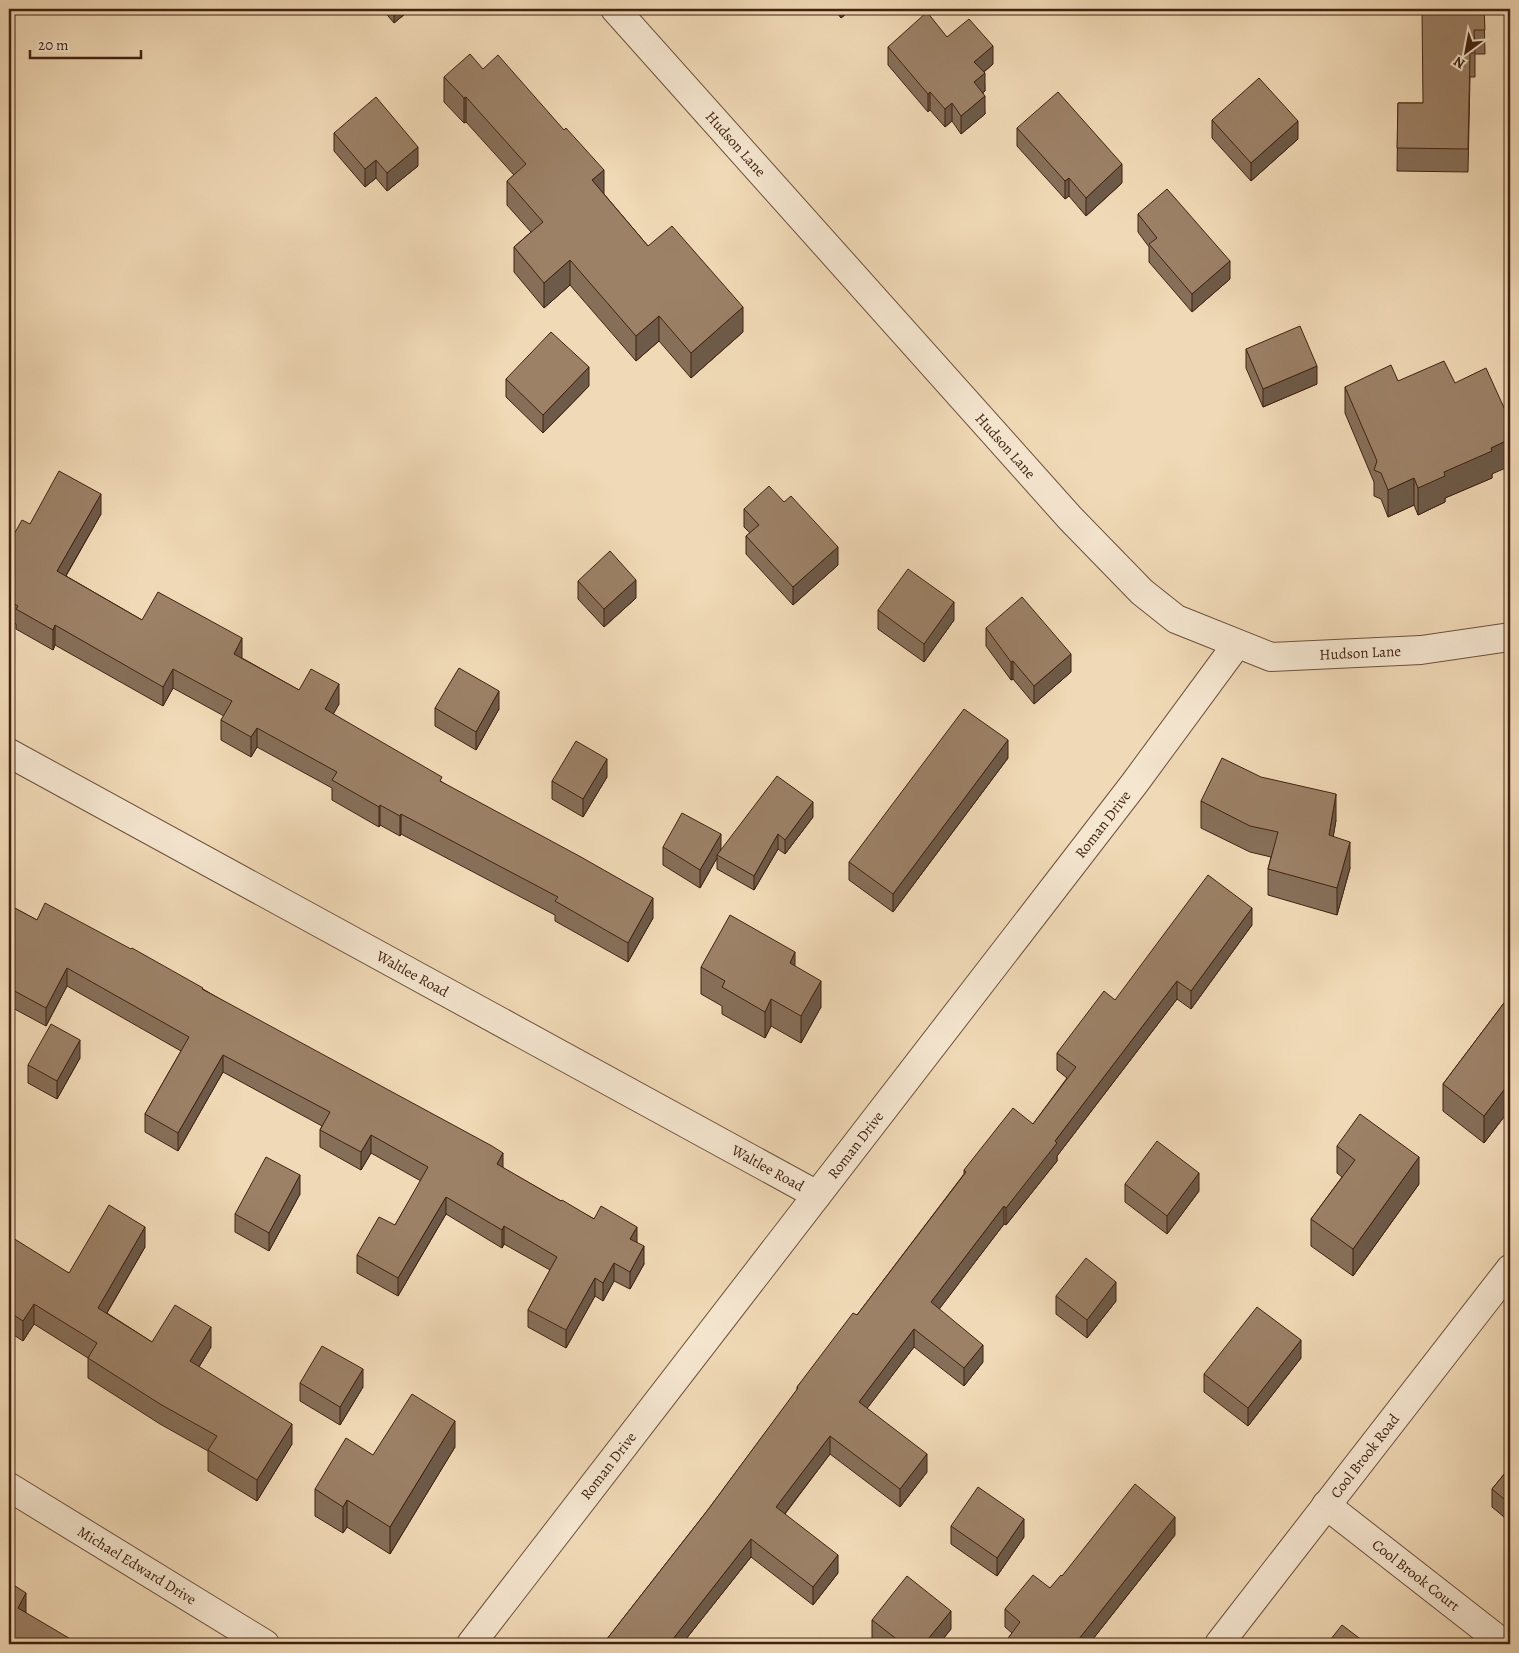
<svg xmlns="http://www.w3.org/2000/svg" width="1519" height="1653" viewBox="0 0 1519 1653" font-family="Alegreya,serif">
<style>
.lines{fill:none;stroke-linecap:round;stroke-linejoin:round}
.minor-casing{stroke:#6d503a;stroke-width:30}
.minor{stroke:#f5e6d0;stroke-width:28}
.wall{fill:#866f59;stroke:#412211}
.shaded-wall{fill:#6d5a48;stroke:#412211}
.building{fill:#9c8167;stroke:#412211}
.labels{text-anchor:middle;stroke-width:4;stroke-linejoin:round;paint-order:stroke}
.street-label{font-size:15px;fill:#412211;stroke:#f5e6d0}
</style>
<rect width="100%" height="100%" fill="#f0d9b6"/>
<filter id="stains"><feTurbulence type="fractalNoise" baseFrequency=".004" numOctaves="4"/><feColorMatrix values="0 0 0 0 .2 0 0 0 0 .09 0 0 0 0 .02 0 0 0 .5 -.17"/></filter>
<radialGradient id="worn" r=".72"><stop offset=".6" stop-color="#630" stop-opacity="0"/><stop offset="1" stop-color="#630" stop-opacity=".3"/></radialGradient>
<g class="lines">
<defs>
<g id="minor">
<path id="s1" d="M615,9L1070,518L1142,592L1176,619L1271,657L1421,650L1510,637"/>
<path id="s2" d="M9,753L817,1195"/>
<path id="s3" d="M9,1487L265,1644"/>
<path id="s4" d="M1326,1505L1504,1644"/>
<path id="s5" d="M471,1644L1134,784L1237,644"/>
<path id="s6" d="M1219,1644L1510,1269"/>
</g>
</defs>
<use href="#minor" class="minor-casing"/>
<use href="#minor" class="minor"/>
</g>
<g class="wall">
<path d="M361,9H371L365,13Z"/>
<path d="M382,9H411L394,23Z"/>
<path d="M834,9H852L841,18Z"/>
<path d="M1484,9L1485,54H1475V77H1470L1468,172L1397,171L1398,103H1423Z"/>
<path d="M947,37L993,64L984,72L985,91L983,93L985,114L961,134L952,121L945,127L930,110L928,112L888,65V47Z"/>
<path d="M483,69L604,194L648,246L743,332L691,378L659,341L636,361L570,285L544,308L514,272V247L531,232L507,205V181L514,175L466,122L464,123L444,102V77Z"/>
<path d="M1212,120L1298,139L1251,181L1212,138Z"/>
<path d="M1017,128L1122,183L1086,216L1069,196L1065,199L1017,146Z"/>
<path d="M334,133L418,166L387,191L376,178L365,187L334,151Z"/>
<path d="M1138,214L1230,279L1192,312L1149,262V247L1138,232Z"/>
<path d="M1246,349L1317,384L1263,407L1246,368Z"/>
<path d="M506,379L589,386L543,433L506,397Z"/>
<path d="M1398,381L1492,474V478L1445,498V502L1418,515L1414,505L1388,517L1381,499L1374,496V482L1345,413V387Z"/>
<path d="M784,502L838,565L793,605L746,554V536L750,533L744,527V509Z"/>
<path d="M101,514L66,576L142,620L242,658L299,690L339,704L333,714L442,782L653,918L628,962L555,921V915L401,834L400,836L380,825L379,827L332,800V788L257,747L251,757L221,740V720L224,716L173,688L163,706L55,645L53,650L16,629V624L9,620V543L30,524Z"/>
<path d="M578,581L636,598L604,627L578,599Z"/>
<path d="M878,610L954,620L924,662L878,629Z"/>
<path d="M986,628L1071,672L1034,704L1013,679L1011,680L986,646Z"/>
<path d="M435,708L499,709L476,750L435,726Z"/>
<path d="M1008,758L893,912L849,880V862Z"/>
<path d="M607,777L583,817L552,799V781Z"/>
<path d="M1201,801L1336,820L1333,837L1350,868L1337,915L1268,895V869L1271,857L1250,852L1201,828Z"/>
<path d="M813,817L785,854L778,849L754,890L717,869V858L700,888L663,865V847L721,850Z"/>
<path d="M9,905L37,920L203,989L503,1168L561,1201L637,1242L644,1264L630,1289L614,1281L603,1301L595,1296L566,1348L528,1327V1310L550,1270L504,1244L502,1248L446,1214L398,1296L357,1273V1255L395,1225L421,1181L371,1153L361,1170L320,1147V1130L322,1126L223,1072L178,1151L145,1132V1114L181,1051L67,986L46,1026L9,1006Z"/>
<path d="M1252,925L1191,1009L1177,999L1057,1156V1161L1006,1225L1004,1224L939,1309L983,1362L964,1386L914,1347L867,1408L927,1472L900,1507L830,1454L785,1514L838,1573L813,1605L751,1557L682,1644H603L707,1511L797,1390V1387L857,1315L964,1174V1170L1033,1124L1067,1078L1057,1070V1053L1115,1000Z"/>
<path d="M795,966L821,1007L801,1043L771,1026L765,1038L722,1014V1006L701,994V967Z"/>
<path d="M1510,995V1109L1484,1143L1443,1111V1084Z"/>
<path d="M80,1058L57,1099L28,1083V1065Z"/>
<path d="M1337,1146L1419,1184L1353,1276L1311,1246V1219L1342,1177L1337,1173Z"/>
<path d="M1125,1184L1199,1191L1167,1234L1125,1202Z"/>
<path d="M300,1194L269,1251L235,1232V1214Z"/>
<path d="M9,1246L69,1273L145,1247L107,1313L152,1342L211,1347L199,1367L292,1444L257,1501L208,1471V1451L160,1424L88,1378V1358L34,1324L23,1341L9,1332Z"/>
<path d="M1056,1296L1116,1301L1087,1338L1056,1314Z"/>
<path d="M1301,1358L1248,1426L1204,1392V1374Z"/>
<path d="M300,1383L363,1387L340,1425L300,1401Z"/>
<path d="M455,1447L390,1554L347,1527L343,1533L315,1516V1489L373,1455Z"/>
<path d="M1510,1467V1522L1492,1507V1489Z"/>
<path d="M951,1526L1024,1537L997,1576L951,1544Z"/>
<path d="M1175,1535L1089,1644H1006V1641L1012,1633L1005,1627V1609L1050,1588L1062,1576Z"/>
<path d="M872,1620L951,1629L939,1644H880L872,1638Z"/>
</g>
<g class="shaded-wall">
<path d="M365,9H371L365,13Z"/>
<path d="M394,9H411L394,23Z"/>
<path d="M841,9H852L841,18Z"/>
<path d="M1131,9H1135L1131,13Z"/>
<path d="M993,46V64L974,80V62Z"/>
<path d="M985,73V91L974,100V82Z"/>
<path d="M930,92V110L928,112V94Z"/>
<path d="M985,96V114L961,134V116Z"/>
<path d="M466,97V122L464,123V98Z"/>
<path d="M952,103V121L945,127V109Z"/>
<path d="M1298,121V139L1251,181V163Z"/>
<path d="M418,147V166L387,191V173Z"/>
<path d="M376,160V178L365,187V169Z"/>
<path d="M1122,164V183L1086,216V198Z"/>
<path d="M604,170V195L592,180Z"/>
<path d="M1069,178V196L1065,199V181Z"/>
<path d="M570,260V285L544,308V283Z"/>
<path d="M1230,261V279L1192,312V294Z"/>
<path d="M743,307V332L691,378V353Z"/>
<path d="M659,316V341L636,361V336Z"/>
<path d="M1317,366V384L1263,407V389Z"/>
<path d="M589,367V386L543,433V415Z"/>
<path d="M1510,439V466L1492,474V478L1445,498V502L1418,515V488L1444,472L1491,448Z"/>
<path d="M1414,478V505L1388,517V490Z"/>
<path d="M101,494V514L57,591V571Z"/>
<path d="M838,547V565L793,605V587Z"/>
<path d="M636,580V598L604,627V609Z"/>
<path d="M954,602V620L924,662V644Z"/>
<path d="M55,625V645L53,650V630Z"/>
<path d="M242,638V658L234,673V654Z"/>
<path d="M1071,654V672L1034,704V686Z"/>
<path d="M1013,661V679L1011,680V662Z"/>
<path d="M173,669V688L163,706V687Z"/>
<path d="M339,684V704L325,729V709Z"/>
<path d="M499,691V709L476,750V732Z"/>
<path d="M257,728V747L251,757V737Z"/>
<path d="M1008,740V758L893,912V894Z"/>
<path d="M607,759V777L583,817V799Z"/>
<path d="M1336,794V820L1329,862V835Z"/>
<path d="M813,802V817L785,854V840Z"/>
<path d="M380,805V825L379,827V807Z"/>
<path d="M401,814V834L400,836V816Z"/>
<path d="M721,834V852L717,855V858L700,888V870Z"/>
<path d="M778,834V849L754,890V876Z"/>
<path d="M1350,842V868L1337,915V888Z"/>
<path d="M653,898V918L628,962V943Z"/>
<path d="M1252,908V925L1191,1009V991Z"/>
<path d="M795,952V979L790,963Z"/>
<path d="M67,968V986L46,1026V1008Z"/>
<path d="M821,981V1007L801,1043V1016Z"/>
<path d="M1177,981V999L1057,1156V1161L1006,1225V1208L1055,1141Z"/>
<path d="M771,999V1026L765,1038V1012Z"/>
<path d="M80,1040V1058L57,1099V1081Z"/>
<path d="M223,1055V1072L178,1151V1133Z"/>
<path d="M1510,1082V1109L1484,1143V1116Z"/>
<path d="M371,1135V1153L361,1170V1152Z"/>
<path d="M503,1153V1171L497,1164Z"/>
<path d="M1419,1157V1184L1353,1276V1249Z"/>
<path d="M1199,1173V1191L1167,1234V1216Z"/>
<path d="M300,1175V1194L269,1251V1233Z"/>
<path d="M446,1197V1214L398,1296V1278Z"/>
<path d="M1004,1206V1224L931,1320V1302Z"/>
<path d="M504,1226V1244L502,1248V1230Z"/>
<path d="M145,1227V1247L98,1328V1308Z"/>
<path d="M637,1227V1245L630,1239Z"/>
<path d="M644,1246V1264L630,1289V1272Z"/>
<path d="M614,1263V1281L603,1301V1283Z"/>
<path d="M595,1278V1296L566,1348V1330Z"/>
<path d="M1116,1282V1301L1087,1338V1320Z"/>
<path d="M34,1304V1324L23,1341V1321Z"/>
<path d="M211,1327V1347L190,1381V1361Z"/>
<path d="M914,1329V1347L859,1419V1402Z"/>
<path d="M1301,1340V1358L1248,1426V1408Z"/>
<path d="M983,1345V1362L964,1386V1368Z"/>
<path d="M363,1369V1387L340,1425V1407Z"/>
<path d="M455,1421V1447L390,1554V1527Z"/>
<path d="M292,1424V1444L257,1501V1480Z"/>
<path d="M830,1436V1454L776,1525V1507Z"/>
<path d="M927,1454V1472L900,1507V1489Z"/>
<path d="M347,1500V1527L343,1533V1507Z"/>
<path d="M1175,1517V1535L1089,1644H1075Z"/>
<path d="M1024,1519V1537L997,1576V1558Z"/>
<path d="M751,1539V1557L682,1644H669Z"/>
<path d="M838,1555V1573L813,1605V1587Z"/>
<path d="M26,1593V1613L18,1608Z"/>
<path d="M951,1611V1629L939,1644H924Z"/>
</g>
<g class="building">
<path d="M1422,9H1484L1485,30H1474L1475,53H1470L1468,149L1397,148L1398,103H1423Z"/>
<path d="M927,12L947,37L969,19L993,46L974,62L985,73L974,82L985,96L961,116L952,103L945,109L930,92L928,94L888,47Z"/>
<path d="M470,54L483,69L498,55L564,130L566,128L604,170L592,180L648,246L672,226L743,307L691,353L659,316L636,336L570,260L544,283L514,247L543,222L507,181L526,164L466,97L464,98L444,77Z"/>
<path d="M1259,78L1298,121L1251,163L1212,120Z"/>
<path d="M1058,92L1122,164L1086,198L1069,178L1065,181L1017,128Z"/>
<path d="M376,97L418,147L387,173L376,160L365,169L334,133Z"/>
<path d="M1167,189L1230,261L1192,294L1149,244L1157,238L1138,214Z"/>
<path d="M1300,326L1317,366L1263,389L1246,349Z"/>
<path d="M551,332L589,367L543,415L506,379Z"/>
<path d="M1444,361L1455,383L1486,368L1510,421V439L1491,448L1492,451L1444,472L1445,476L1418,488L1414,478L1388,490L1381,473L1374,470L1377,461L1345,387L1391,365L1398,381Z"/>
<path d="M59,471L101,494L57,571L142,620L158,592L242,638L234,654L299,690L311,669L339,684L325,709L442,777L440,781L581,857L653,898L628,943L555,901L558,897L401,814L400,816L380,805L379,807L332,780L337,772L257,728L251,737L221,720L232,701L173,669L163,687L55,625L53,630L16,609L18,606L9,601V543L22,520L30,524Z"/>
<path d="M769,486L784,502L791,496L838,547L793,587L746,536L759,525L744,509Z"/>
<path d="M610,551L636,580L604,609L578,581Z"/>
<path d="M908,569L954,602L924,644L878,610Z"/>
<path d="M1022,597L1071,654L1034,686L1013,661L1011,662L986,628Z"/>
<path d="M459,668L499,691L476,732L435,708Z"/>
<path d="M964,709L1008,740L893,894L849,862Z"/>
<path d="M576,741L607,759L583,799L552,781Z"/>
<path d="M1222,758L1261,777L1336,794L1329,835L1350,842L1337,888L1268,869L1278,832L1250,826L1201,801Z"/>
<path d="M777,776L813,802L785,840L778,834L754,876L717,855Z"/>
<path d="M682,813L721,834L700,870L663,847Z"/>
<path d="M1208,875L1252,908L1191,991L1177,981L1055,1141L1057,1143L1006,1208L1004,1206L931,1302L983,1345L964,1368L914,1329L859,1402L927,1454L900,1489L830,1436L776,1507L838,1555L813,1587L751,1539L669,1644H603L707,1511L798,1388L797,1387L853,1313L857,1315L966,1172L964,1170L1013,1108L1033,1124L1076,1067L1057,1053L1104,991L1115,1000Z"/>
<path d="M45,903L131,949L132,948L203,988L202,989L492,1146L503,1153L497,1164L561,1201L562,1200L594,1219L601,1206L637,1227L630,1239L644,1246L630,1272L614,1263L603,1283L595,1278L566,1330L528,1310L557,1257L504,1226L502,1230L446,1197L398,1278L357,1255L379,1217L395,1225L428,1167L371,1135L361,1152L320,1130L330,1112L223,1055L178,1133L145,1114L189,1037L67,968L46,1008L9,988V905L37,920Z"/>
<path d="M730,915L795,952L790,963L821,981L801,1016L771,999L765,1012L722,987L725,981L701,967Z"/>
<path d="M1510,995V1082L1484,1116L1443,1084Z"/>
<path d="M51,1024L80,1040L57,1081L28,1065Z"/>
<path d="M1360,1114L1419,1157L1353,1249L1311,1219L1355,1160L1337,1146Z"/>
<path d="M1157,1141L1199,1173L1167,1216L1125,1184Z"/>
<path d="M266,1157L300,1175L269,1233L235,1214Z"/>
<path d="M109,1205L145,1227L98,1308L152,1342L175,1305L211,1327L190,1361L292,1424L257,1480L208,1450L217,1436L160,1404L88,1358L97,1343L34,1304L23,1321L9,1312V1246L13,1238L69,1273Z"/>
<path d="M1086,1258L1116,1282L1087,1320L1056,1296Z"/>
<path d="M1257,1307L1301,1340L1248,1408L1204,1374Z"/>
<path d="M322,1346L363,1369L340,1407L300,1383Z"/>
<path d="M412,1394L455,1421L390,1527L347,1500L343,1507L315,1489L346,1438L373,1455Z"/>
<path d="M1510,1467V1504L1492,1489Z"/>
<path d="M1135,1484L1175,1517L1075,1644H1010L1006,1641L1020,1622L1005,1609L1033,1575L1050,1588L1061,1575L1062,1576Z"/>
<path d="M978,1487L1024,1519L997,1558L951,1526Z"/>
<path d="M907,1576L951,1611L924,1644H903L872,1620Z"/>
<path d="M9,1582L26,1593L18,1608L79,1644H9Z"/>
<path d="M1342,1625L1367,1644H1327Z"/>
</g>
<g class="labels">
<g class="street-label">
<text dy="5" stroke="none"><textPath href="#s1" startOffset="181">Hudson Lane</textPath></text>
<text dy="5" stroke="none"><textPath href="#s1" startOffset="586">Hudson Lane</textPath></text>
<text dy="5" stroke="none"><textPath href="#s1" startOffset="1021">Hudson Lane</textPath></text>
<text dy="5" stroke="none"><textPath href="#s5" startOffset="1035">Roman Drive</textPath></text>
<text dy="5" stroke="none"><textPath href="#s2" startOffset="460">Waltlee Road</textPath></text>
<text dy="5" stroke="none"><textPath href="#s5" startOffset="630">Roman Drive</textPath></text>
<text dy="5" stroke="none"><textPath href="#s2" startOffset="865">Waltlee Road</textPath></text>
<text dy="5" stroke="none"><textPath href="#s6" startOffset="238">Cool Brook Road</textPath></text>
<text dy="5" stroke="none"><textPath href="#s5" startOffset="225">Roman Drive</textPath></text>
<text dy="5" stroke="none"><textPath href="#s3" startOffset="150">Michael Edward Drive</textPath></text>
<text dy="5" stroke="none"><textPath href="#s4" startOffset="114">Cool Brook Court</textPath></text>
</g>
</g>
<rect width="1519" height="1653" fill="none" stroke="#f0d9b6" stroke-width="30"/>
<rect x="10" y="10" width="1499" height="1633" fill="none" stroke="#412211" stroke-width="2.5"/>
<rect x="15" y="15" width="1489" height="1623" fill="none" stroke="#412211"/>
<g transform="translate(1466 52) rotate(212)" stroke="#f5e6d0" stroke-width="4" paint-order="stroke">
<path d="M0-4L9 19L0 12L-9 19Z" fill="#412211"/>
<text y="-8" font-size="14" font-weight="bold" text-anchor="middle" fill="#412211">N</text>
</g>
<path d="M30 50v8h111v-8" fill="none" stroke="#412211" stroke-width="2.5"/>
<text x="38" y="50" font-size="15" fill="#412211" stroke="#f5e6d0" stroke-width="4" paint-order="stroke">20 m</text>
<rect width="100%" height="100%" filter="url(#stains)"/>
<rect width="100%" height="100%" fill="url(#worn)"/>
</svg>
